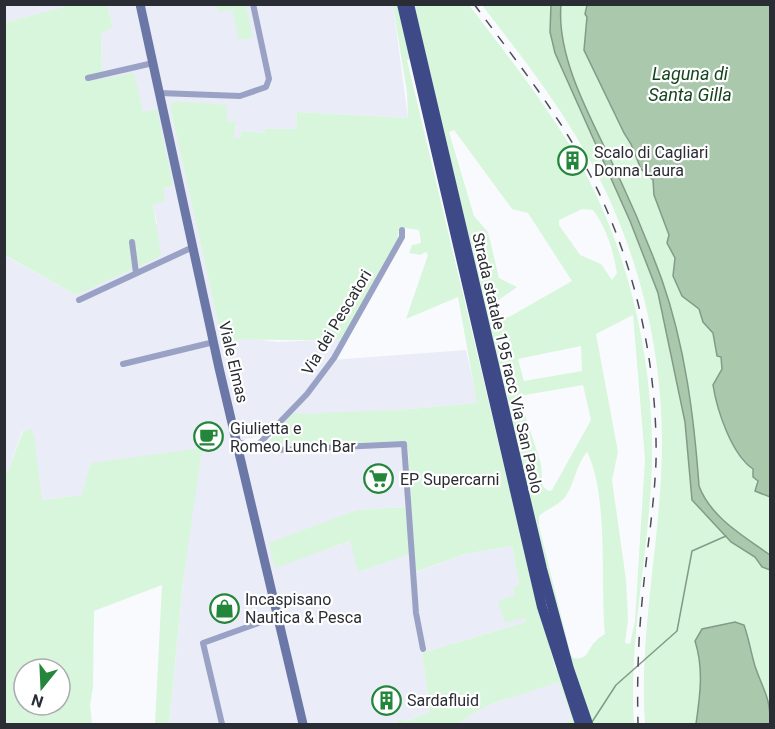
<svg xmlns="http://www.w3.org/2000/svg" width="775" height="729" viewBox="0 0 775 729" font-family="Roboto,sans-serif">
<style>
.built{fill:#eaedf7}
.green{fill:#d8f6db;fill-rule:evenodd}
.water{fill:#aac8ac;stroke:#849a88;stroke-width:1.5}
.lines{fill:none;stroke-linecap:round;stroke-linejoin:round}
.stream{stroke:#849a88;stroke-width:1.5}
.minor{stroke:#99a2c4;stroke-width:6}
.secondary{stroke:#6b77a7;stroke-width:9}
.trunk{stroke:#3e4a88;stroke-width:10}
.rail{stroke:#4c4e55;stroke-width:1.5;stroke-dasharray:10 10;stroke-linecap:butt}
.labels{text-anchor:middle;stroke-width:4.5;stroke-linejoin:round;paint-order:stroke}
.poi-label{font-size:16px;fill:#2b2d34;stroke:#fff;text-anchor:start}
.street-label{font-size:16px;fill:#2b2d34;stroke:#fff}
.water-label{font-size:18px;font-style:italic;fill:#16441e;stroke:#fff}
</style>
<rect width="100%" height="100%" fill="#f9fafe"/>
<g class="built">
<path d="M5,4H70V5L5,23Z"/>
<path d="M107,5H393L408,118L297,112L296,129H266L265,133L242,131L241,139L234,138L236,123L170,107L222,340L254,339L278,342L342,339L331,360L466,350L478,403L399,410L245,439L250,454L403,446L405,507L357,510L337,518L325,550L351,541L358,572L409,554L416,572L465,554L512,546L519,585L516,595L498,602L525,618L526,622L422,653L430,712L407,721L397,719L399,724H169L185,563L83,495L41,500L33,430L22,431L9,469L5,472L4,255L76,295L157,223L153,204L164,188L173,186L156,109L143,113L102,79L101,31L113,28Z"/>
<path d="M560,681L572,719L567,721L568,724H457L488,705Z"/>
</g>
<g class="green">
<path d="M70,5H107L113,28L101,32L102,79L134,73L143,112L157,109L173,186L164,188V202L153,204L161,256L76,295L5,255L4,23Z"/>
<path d="M217,5H246L253,38L239,40L232,9L218,12Z"/>
<path d="M393,5H469C502,49 538,93 567,141C625,234 654,352 652,462C650,549 628,637 634,724H568L567,721L572,719L559,682L488,705L457,724H399L397,719L407,721L430,712L422,653L526,622L525,618L505,623L498,601L515,595L513,587L519,585L512,546L465,554L415,572L408,448L404,441L264,447L291,414L399,410L477,403L458,297L406,319L428,255L426,252L420,255L409,253L412,245L421,243L419,230L399,227L398,238L342,339C302,342 262,338 222,340L170,107L174,101L227,105V121L236,122L234,138H240L242,131L265,133V129H296L297,112L408,118L407,93ZM423,55L534,526L572,668L556,670L532,583L407,60ZM454,130L512,209L528,213L572,281L509,317L495,320L492,317L493,304L517,287L499,278L488,232L474,216L449,132ZM582,209L593,210C607,229 613,250 617,273L612,280L601,264L580,255L559,225V220ZM633,315L645,459L635,621L630,644L625,643L628,620L626,580L612,480L618,452L596,334ZM581,346L582,371L524,381L518,359ZM583,385L591,420L552,490L548,491L543,486L541,464L519,396ZM587,452C609,495 600,584 605,634C603,636 599,637 597,640C587,648 589,661 573,658L570,652L539,526V516C548,508 558,506 566,496C575,482 576,465 587,452Z"/>
<path d="M482,5H551L555,53L630,221L658,293L685,422L692,500L731,542L755,557L762,567L770,570V724H645C639,642 657,558 661,476C668,359 638,238 577,138C549,91 515,48 482,5Z"/>
<path d="M561,5H587L585,14L587,17L584,50L631,144L641,169L653,180L654,195L669,235L667,243L675,258C671,272 676,288 686,299C690,302 695,304 698,308C704,317 704,324 713,333L717,356L721,357L722,369L713,385L726,431L743,462C755,470 759,477 755,491L770,497V555C744,536 711,518 699,486C694,417 685,346 662,280C650,246 636,212 620,179C597,128 556,62 561,5Z"/>
<path d="M33,429L42,500L82,495L91,463L202,448L183,582L169,724H155L162,585L94,611L93,687L90,705L92,724H5V472L9,469L23,431ZM24,669H60V705H24Z"/>
<path d="M405,507L410,554L358,572L350,541L275,568L269,543L357,510Z"/>
</g>
<g class="water">
<path d="M551,5H561C556,61 595,125 618,175C634,209 649,245 662,280C685,346 694,416 699,486C711,518 744,536 770,555V570L762,567L755,557L731,542L692,500L685,422L658,293L630,221L555,53L550,32Z"/>
<path d="M587,5H770V497L755,491L758,481L753,477V469C732,455 717,411 713,385L722,369L721,357L717,356L713,333L703,322L699,309L682,296L673,276L675,258L667,243L669,235L654,195L653,180L641,169L631,144L624,133L584,50L587,17L585,14Z"/>
<path d="M735,622L744,625C749,639 751,653 755,666C763,690 771,698 770,724H696C700,696 704,669 695,641L702,629Z"/>
</g>
<g class="lines">
<path class="stream" d="M592,722L616,685L677,631L692,551L726,536"/>
<g class="minor">
<path d="M88,78L153,63"/>
<path d="M159,93L240,96L266,87L269,79L253,4"/>
<path d="M132,242L136,273"/>
<path d="M79,300L193,247"/>
<path d="M123,364L214,342"/>
<path d="M238,442L262,450H275L404,444L416,613L423,649"/>
<path d="M256,447L307,394L334,358L402,237V230"/>
<path d="M222,724L203,643L278,616"/>
</g>
<path class="secondary" d="M140,4L219,368L303,724"/>
<g class="trunk">
<path d="M402,4L542,607L580,724"/>
<path d="M409,4L542,569L569,669L588,724"/>
</g>
<path class="rail" d="M474,4C513,57 556,110 587,169C634,257 658,362 656,462C654,509 646,555 642,602C638,643 637,684 638,724"/>
</g>
<defs>
<symbol id="building-ring" viewBox="-11 -11 22 22"><circle r="9.5" fill="#fff" stroke="#23863a" stroke-width="1.5"/><path d="M-4-6H4V6H1V3H-1V6H-4ZM-2.5-4.3h1.7v1.8h-1.7ZM.8-4.3h1.7v1.8H.8ZM-2.5-1h1.7V.8h-1.7ZM.8-1h1.7V.8H.8Z" fill="#23863a"/></symbol>
<symbol id="cafe-ring" viewBox="-11 -11 22 22"><circle r="9.5" fill="#fff" stroke="#23863a" stroke-width="1.5"/><path d="M-5.5-4.5H6V0H3Q3 3.5 0 3.5H-2.5Q-5.5 3.5-5.5 0ZM3-3.2v2h1.7v-2ZM-6 4.5H4V6H-6Z" fill="#23863a"/></symbol>
<symbol id="supermarket-ring" viewBox="-11 -11 22 22"><circle r="9.5" fill="#fff" stroke="#23863a" stroke-width="1.5"/><path d="M-6-5.5h2.5l.6 2H6L4.5 2H-2.5L-4.4-4H-6ZM-1.5 3.2a1.3 1.3 0 1 0 .1 0ZM3 3.2a1.3 1.3 0 1 0 .1 0Z" fill="#23863a"/></symbol>
<symbol id="shop-ring" viewBox="-11 -11 22 22"><circle r="9.5" fill="#fff" stroke="#23863a" stroke-width="1.5"/><path d="M-5-2.5h2.3a2.7 3.5 0 0 1 5.4 0H5L5.5 6h-11ZM-1.5-2.5h3a1.5 2.3 0 0 0-3 0Z" fill="#23863a"/></symbol>
</defs>
<g fill-rule="evenodd">
<use href="#building-ring" x="556" y="144" width="33" height="33"/>
<use href="#cafe-ring" x="192" y="420" width="33" height="33"/>
<use href="#supermarket-ring" x="362" y="462" width="33" height="33"/>
<use href="#shop-ring" x="208" y="592" width="33" height="33"/>
<use href="#building-ring" x="370" y="684" width="33" height="33"/>
</g>
<g class="labels">
<g class="poi-label">
<text x="594" y="158">Scalo di Cagliari<tspan x="594" dy="18">Donna Laura</tspan></text>
<text x="230" y="434">Giulietta e<tspan x="230" dy="18">Romeo Lunch Bar</tspan></text>
<text x="400" y="485">EP Supercarni</text>
<text x="245" y="605">Incaspisano<tspan x="245" dy="18">Nautica &amp; Pesca</tspan></text>
<text x="407" y="706">Sardafluid</text>
</g>
<g class="street-label">
<text transform="translate(336 322) rotate(-59)" y="6">Via dei Pescatori</text>
<text transform="translate(234 362) rotate(77)" y="6">Viale Elmas</text>
<text transform="translate(508 363) rotate(77)" y="6">Strada statale 195 racc Via San Paolo</text>
</g>
<g class="water-label">
<text x="690" y="80">Laguna di<tspan x="690" dy="21">Santa Gilla</tspan></text>
</g>
</g>
<rect width="775" height="729" fill="none" stroke="#2b2d34" stroke-width="12"/>
<g transform="translate(42 687) rotate(198)"><circle r="28" fill="#ffffff" stroke="#aaabae" stroke-width="1.5"/>
<path d="M0-4.5L10 22L0 15L-10 22Z" fill="#23863a"/>
<text y="-9" font-size="16" font-weight="bold" text-anchor="middle" fill="#2b2d34">N</text>
</g>
</svg>
